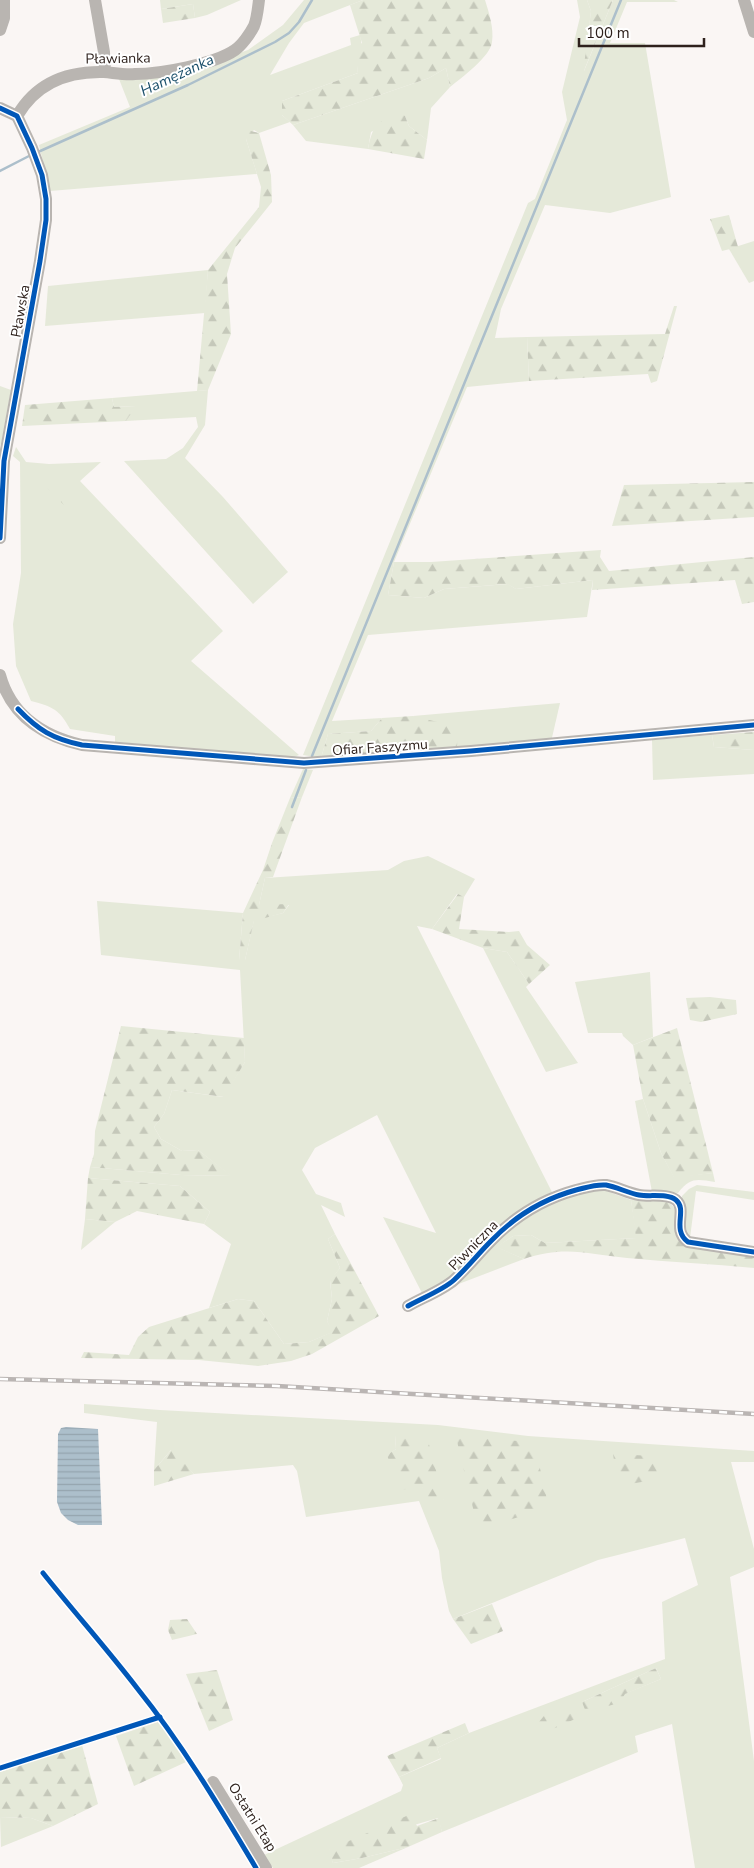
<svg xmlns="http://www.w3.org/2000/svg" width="754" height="1868" viewBox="0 0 754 1868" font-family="'Nunito Sans',sans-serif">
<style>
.grass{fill:#e5e9d9;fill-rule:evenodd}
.forest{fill:url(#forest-firs)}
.water{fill:url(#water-rules)}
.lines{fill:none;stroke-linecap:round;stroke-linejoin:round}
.stream{stroke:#acbfcb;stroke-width:2.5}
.minor{stroke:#b9b5b1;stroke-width:12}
.rail-casing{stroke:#bab5b3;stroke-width:4.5}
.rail{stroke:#fff;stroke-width:2.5;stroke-dasharray:8;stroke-linecap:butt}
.cycleway-casing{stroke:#fff;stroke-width:8}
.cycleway{stroke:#0057b8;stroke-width:5}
.labels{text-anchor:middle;stroke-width:4;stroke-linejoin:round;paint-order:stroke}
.street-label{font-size:14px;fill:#2e211c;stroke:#fff}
.water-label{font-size:15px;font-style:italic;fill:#194e6a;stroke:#fff}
</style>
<defs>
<pattern id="forest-firs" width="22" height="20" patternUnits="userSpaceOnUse" patternTransform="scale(1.25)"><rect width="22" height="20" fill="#e5e9d9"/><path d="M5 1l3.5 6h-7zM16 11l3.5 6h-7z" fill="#c5c8ba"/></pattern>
<pattern id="water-rules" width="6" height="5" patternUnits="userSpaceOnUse" patternTransform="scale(1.25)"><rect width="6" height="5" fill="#acbfcb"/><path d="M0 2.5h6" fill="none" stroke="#94a4ae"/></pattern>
</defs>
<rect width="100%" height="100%" fill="#faf6f4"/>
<g class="grass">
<path d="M160,0H241L207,15L195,18L193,4L161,9Z"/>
<path d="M304,0H363L304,23L289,43L270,75L351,45L350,38L360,35C364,49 356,59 358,73L282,101V115L290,122L259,133L254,130L246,139L257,174L50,191L39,145L130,107L119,79L193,69L248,50L283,25Z"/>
<path d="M577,0H587L591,11L584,71L613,0H674L678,2H627L610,43H645L671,197L610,213L545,205L501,309L495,338L527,337L529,381L467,387L394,562L388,595L424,598L444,589L508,584L516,589L593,580L587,617L368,635L332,721L382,718L371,731L328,734L321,758L303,755L528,203L535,199L567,120L562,92L580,17Z"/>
<path d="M446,68L450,87L431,108L427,140L409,126L405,116L371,132L368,149L306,141L293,125L429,78Z"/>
<path d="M754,241V281L749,283L729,249Z"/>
<path d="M208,270L205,313L45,326L48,286Z"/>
<path d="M0,386L11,390L1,445L0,444Z"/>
<path d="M208,390L205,425L185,458L223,497L288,572L253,604L124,461L166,459L183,448L198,427L196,417L126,421L135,406L114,407L112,398Z"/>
<path d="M16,447L26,462L49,464L101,462L80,481L223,631L191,661L299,755L294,757L115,742V736L70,729C59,709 53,707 31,701L16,666L13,624L21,573L20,462L13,456Z"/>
<path d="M560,703L551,742L457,747L413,716Z"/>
<path d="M712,735L714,747L754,750V774L653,780L652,740Z"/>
<path d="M303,769L313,770L302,797L290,798Z"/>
<path d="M428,856L475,879L464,897L457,894L432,929L417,926L553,1194L453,1278L422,1293L383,1217L436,1233L377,1115L315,1148L302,1170L316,1194L341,1203L345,1217L321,1205L335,1234L328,1239L340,1268L330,1281L332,1299L327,1321L333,1332L309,1342L284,1344L254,1301L238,1299L209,1308L231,1244L204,1224L210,1212L180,1186L88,1178L90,1167L181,1175L231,1176L198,1150L182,1151L161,1139L154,1127L164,1114L172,1090L223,1097L245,1062L240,970L101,955L97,901L243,913L239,960H245L254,920L283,913L289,905H259L265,878L388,870L404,861Z"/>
<path d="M483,948L507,952L529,984L526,987L578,1063L546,1072Z"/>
<path d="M650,972L653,1037L633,1045L623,1036L622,1033H588L575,982Z"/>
<path d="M643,1099L661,1153L674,1177L713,1173L715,1182C697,1179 690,1177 678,1193L652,1192L635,1101Z"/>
<path d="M697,1185L754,1192V1200L696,1191L690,1238L688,1237L682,1210V1196L689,1189Z"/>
<path d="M601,1189L631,1200L637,1238L545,1243L531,1235L513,1236L497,1247L524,1259L456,1285L512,1226L545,1207L570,1196Z"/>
<path d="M85,1219L115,1222L81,1250Z"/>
<path d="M84,1404L160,1410L438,1425L528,1436L754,1451V1462H731L754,1549V1567L730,1577L754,1761V1868H695L672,1724L635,1736L638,1752L442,1832L438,1818L329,1850L333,1863L362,1858L408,1847L359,1868H273L264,1855L401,1791L403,1785L399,1777L441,1759L437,1748L469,1733L665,1659L662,1602L698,1585L685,1538L598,1560L453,1619L449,1611L442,1578L439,1551L419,1501L306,1517L297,1471L293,1465L194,1474L171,1450L154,1470L157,1422L84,1413ZM395,1435L444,1500L422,1487L388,1455L396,1449ZM656,1668L661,1679L624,1694L582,1702Z"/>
<path d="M0,1817L31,1818L53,1826L1,1847Z"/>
</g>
<g class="forest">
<path d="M363,0H485C489,13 494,28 492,42C491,56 461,78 450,87L446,68L429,78L293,125L282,115V101L358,73L357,65L353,60V48L362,43L350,5Z"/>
<path d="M587,0H613L583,73L591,11Z"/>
<path d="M193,4L195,18L163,23L161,9Z"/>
<path d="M395,112L405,116L409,126L427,140L424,159L368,149C372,127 376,124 395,112Z"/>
<path d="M247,130L259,133L271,175L272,202L235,248L227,274L231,334L208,390L197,391L208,270L259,207L261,187L246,139Z"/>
<path d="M729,215L738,247L722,251L710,219Z"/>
<path d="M674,306H677L657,381L651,383L648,374L529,381L527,337L665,334Z"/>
<path d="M112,398L114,407L136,406L126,421L22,426L25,405Z"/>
<path d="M754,482V517L612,526L624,485Z"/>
<path d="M42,483C61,483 69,496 79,510L70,511Z"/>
<path d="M601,550L600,557L609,571L754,557V602L742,604L735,580L592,590L593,580L516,589L507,584L444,589L424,598L388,595L394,562H431Z"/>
<path d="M413,716L458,727L457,747L321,758L328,734L371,731L382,718Z"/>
<path d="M754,732V750L714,747L712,735Z"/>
<path d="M302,797L273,877L265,878L259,905L289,904L283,913L254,921L245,960H239L243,913L263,870L272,843L290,798Z"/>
<path d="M458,894L464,897L459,929L509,932L519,931L527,945L550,965L529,984L507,952L483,948L432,929Z"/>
<path d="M710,997L736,1000L737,1014L701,1022L690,1020L686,998Z"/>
<path d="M121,1026L244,1038L245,1062L224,1097L172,1090L164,1114L154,1127L161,1139L182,1151L198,1150L232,1176L181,1175L90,1167L94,1154L95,1131Z"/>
<path d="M677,1028L713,1173L674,1178L661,1153L643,1099L633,1045Z"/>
<path d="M88,1178L180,1186L210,1212L204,1224L137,1211L115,1222L85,1219Z"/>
<path d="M631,1200L667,1201L675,1208L686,1246L754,1256V1268C712,1264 669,1262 627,1258C588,1254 564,1245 524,1259L496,1247L513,1236L531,1235L545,1243L636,1238Z"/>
<path d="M335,1234L379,1316L312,1354L291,1361L258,1366L199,1360L81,1358L84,1352L129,1355L138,1337L149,1327L238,1299L254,1301L284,1344L309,1342L332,1332L327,1321L332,1299L330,1280L340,1268L328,1239Z"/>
<path d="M395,1435L427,1437L444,1500L428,1501L422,1487L399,1490L387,1455L396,1449Z"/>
<path d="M456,1437L534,1442L549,1508L478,1529Z"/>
<path d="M172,1449L194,1474L154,1486V1470Z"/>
<path d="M613,1454L653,1456L659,1479L618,1486Z"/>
<path d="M492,1604L503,1631L471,1644L453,1619Z"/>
<path d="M187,1619L197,1634L172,1640L168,1630L170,1620Z"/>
<path d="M656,1668L661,1679L625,1694L619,1703L586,1712L582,1702Z"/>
<path d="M217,1670L233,1720L209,1731L186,1674Z"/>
<path d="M571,1709L575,1719L544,1733L539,1722L548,1711Z"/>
<path d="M158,1722L173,1738L186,1762L134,1786L116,1736Z"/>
<path d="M465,1723L469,1733L437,1748L441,1758L399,1777L387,1756Z"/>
<path d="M82,1745L98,1804L53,1826L31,1818L0,1817V1772Z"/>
<path d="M411,1814L417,1826L439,1818L442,1832L408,1847L362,1858L333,1863L328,1850Z"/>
</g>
<path class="water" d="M66,1427L98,1429L102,1525H78L68,1520L61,1513L57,1502L58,1434L61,1428Z"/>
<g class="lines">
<g class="stream">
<path d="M38,152L188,85L275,42L289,33L299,22L312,0"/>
<path d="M0,171L29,156"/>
<path d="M312,756L621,0"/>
<path d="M292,807L306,770"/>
</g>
<g class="minor">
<path d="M95,0L104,52L105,72"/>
<path d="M744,0L754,32"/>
<path d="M0,30L4,18V0"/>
<path d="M0,108L17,116L32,148L42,175L46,199V220L40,261L4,461L0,538"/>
<path d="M17,116C36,83 67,71 104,72C115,73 125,75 135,74C160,74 215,64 235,50C242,45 250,34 254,26C257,19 258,8 259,0"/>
<path d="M0,675C11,715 43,736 82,745L304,763L471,751L754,725"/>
<path d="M408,1306C422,1298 443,1290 454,1280C467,1268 479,1253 491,1241C515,1216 543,1199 576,1190C585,1188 595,1184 606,1185C617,1187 628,1193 639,1195C650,1197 667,1193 676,1200C688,1210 671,1229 688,1242L754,1252"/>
<path d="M213,1782L266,1868"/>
</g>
<defs>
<path id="rail" d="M0,1379L277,1386L754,1414"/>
</defs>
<use href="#rail" class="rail-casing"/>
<use href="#rail" class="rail"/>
<defs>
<g id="cycleway">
<path d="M0,108L17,116L32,148L42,175L46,199V220L40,261L4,461L0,538"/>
<path d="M18,709C38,730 53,739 82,745L304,763L471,751L754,725"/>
<path d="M408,1306C422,1298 443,1290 454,1280C467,1268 479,1253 491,1241C515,1216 543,1199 576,1190C585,1188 595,1184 606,1185C617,1187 628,1193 639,1195C650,1197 667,1193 676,1200C688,1210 671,1229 688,1242L754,1252"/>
<path d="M43,1573C74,1612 107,1649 137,1688C182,1744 219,1806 256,1868"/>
<path d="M0,1768L160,1717"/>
</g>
</defs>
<use href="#cycleway" class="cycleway-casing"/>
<use href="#cycleway" class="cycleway"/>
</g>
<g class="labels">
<g class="street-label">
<text transform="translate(118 58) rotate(-1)" y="5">Pławianka</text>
<text transform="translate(20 311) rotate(-80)" y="5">Pławska</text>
<text transform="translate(380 747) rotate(-4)" y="5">Ofiar Faszyzmu</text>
<text transform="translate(473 1245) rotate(-46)" y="5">Piwniczna</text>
<text transform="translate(253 1817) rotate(58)" y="5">Ostatni Etap</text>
</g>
<g class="water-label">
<text transform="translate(177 75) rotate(-25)" y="5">Hamężanka</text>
</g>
</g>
<path d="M579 38v8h125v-8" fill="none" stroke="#2e211c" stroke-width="2.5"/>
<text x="586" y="38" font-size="15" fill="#2e211c" stroke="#ffffff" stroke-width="4" paint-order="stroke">100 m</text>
</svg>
